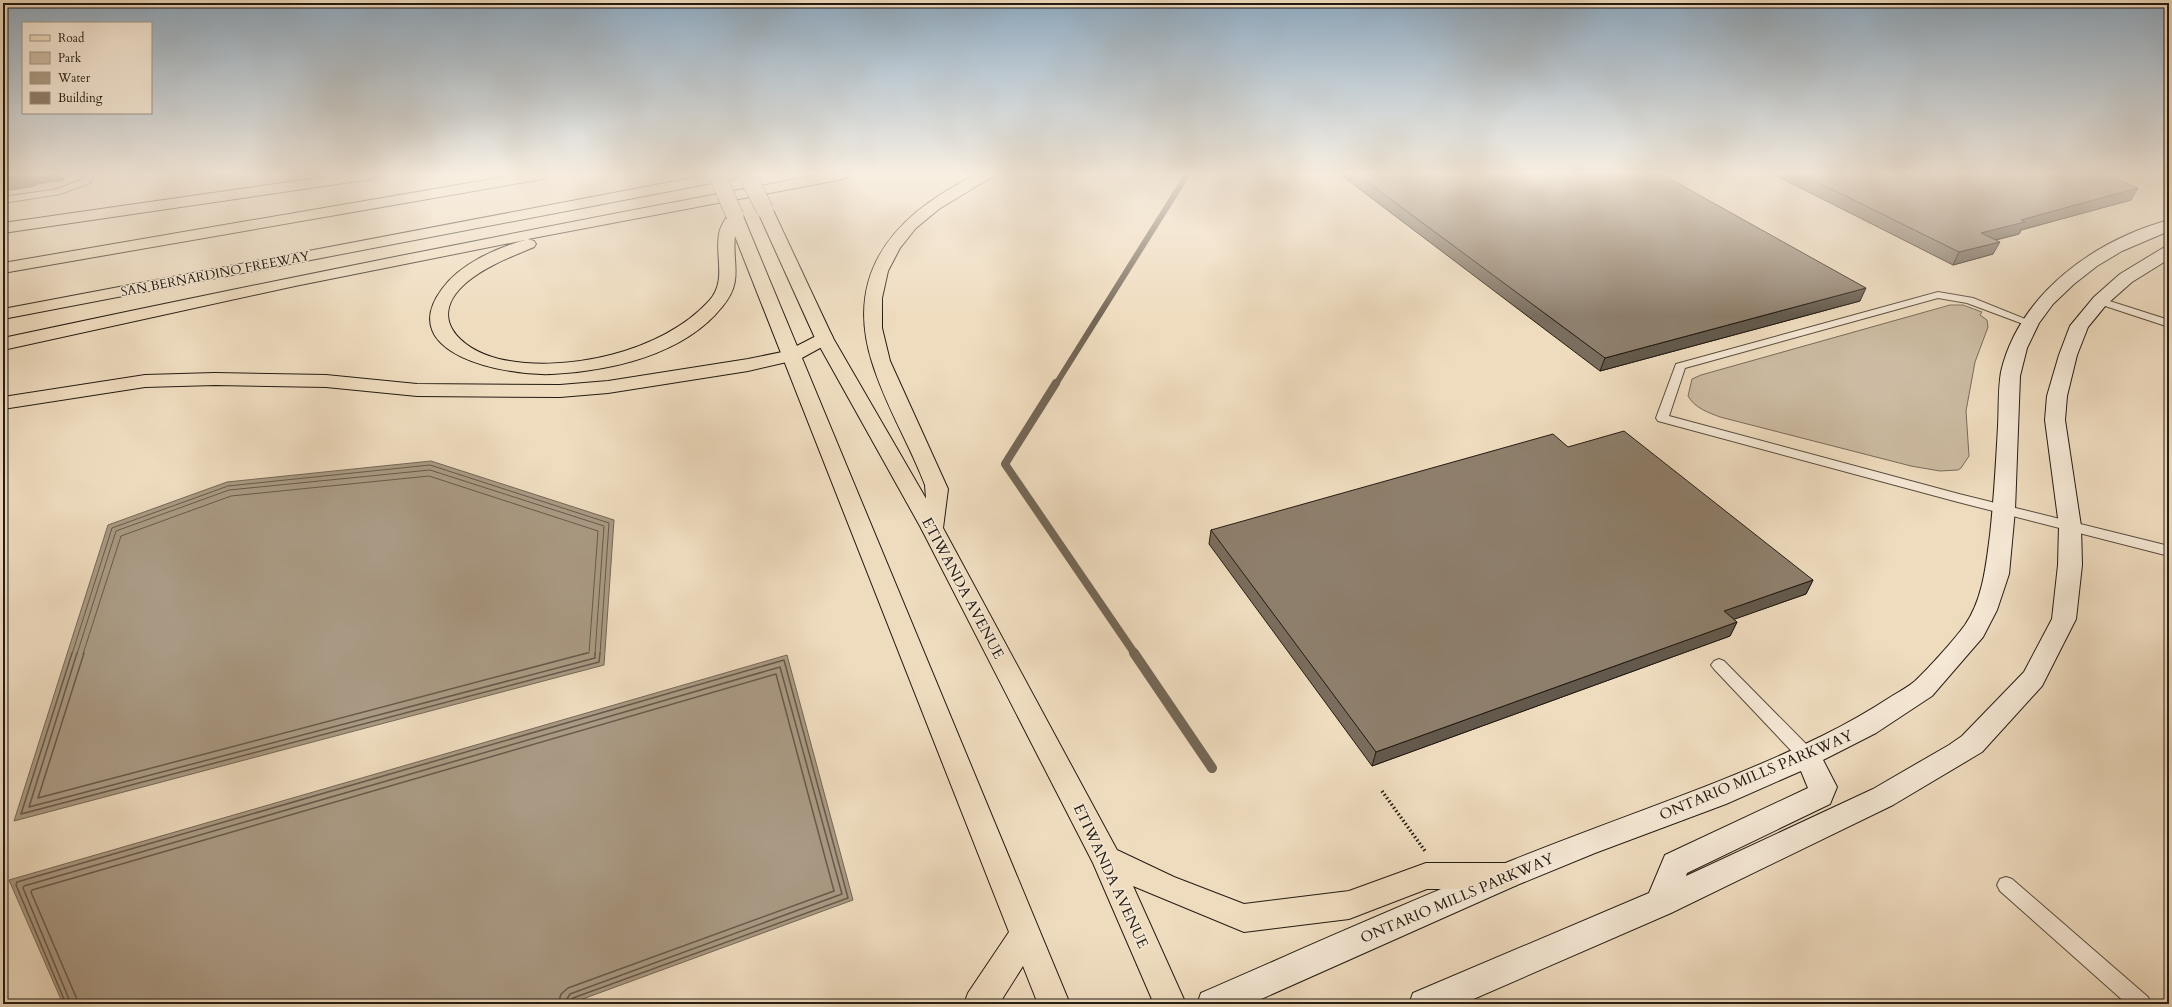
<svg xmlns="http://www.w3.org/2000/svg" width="2172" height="1007" viewBox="0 0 2172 1007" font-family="Cardo,serif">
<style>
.green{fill:#ccbba2;stroke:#786b5a}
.water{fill:#aa9a84;stroke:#746756}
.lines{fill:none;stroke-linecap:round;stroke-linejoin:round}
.shore-far1{stroke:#675a4b;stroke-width:1}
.shore{stroke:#675a4b;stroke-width:1.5}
.stream-far2{stroke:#746756;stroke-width:6}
.stream-far1{stroke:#746756;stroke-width:8}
.stream{stroke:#746756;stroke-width:10}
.service-casing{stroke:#574b3d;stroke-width:2}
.secondary-casing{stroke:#241b12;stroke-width:2}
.primary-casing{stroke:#241b12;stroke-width:2}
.motorway-casing{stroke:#241b12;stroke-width:2}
.path{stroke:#241b12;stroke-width:3.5;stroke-dasharray:1.5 2.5;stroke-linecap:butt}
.service{fill:#f5e8d5;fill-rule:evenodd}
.secondary{fill:#f5e8d5;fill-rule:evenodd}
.primary{fill:#efdcbf;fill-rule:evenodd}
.motorway{fill:#efdcbf;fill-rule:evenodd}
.primary-bridge-casing{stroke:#241b12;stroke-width:18;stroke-linecap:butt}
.primary-bridge{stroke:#efdcbf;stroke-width:17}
.wall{fill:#7a6d5d;stroke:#241b12}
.shaded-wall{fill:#63594c;stroke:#241b12}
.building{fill:#8e7f6c;stroke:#241b12}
.labels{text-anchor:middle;stroke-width:3;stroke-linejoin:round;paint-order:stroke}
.far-street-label{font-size:13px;fill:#241b12;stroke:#f5e8d5}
.street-label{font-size:15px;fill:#241b12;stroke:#f5e8d5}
</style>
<rect width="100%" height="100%" fill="#efdcbf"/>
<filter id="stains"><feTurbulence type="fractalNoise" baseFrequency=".005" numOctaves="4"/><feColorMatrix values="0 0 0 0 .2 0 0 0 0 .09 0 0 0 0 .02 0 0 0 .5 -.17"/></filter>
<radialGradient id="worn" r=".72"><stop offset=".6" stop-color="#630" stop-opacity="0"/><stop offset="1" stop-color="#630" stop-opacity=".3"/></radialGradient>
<path class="green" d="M1950,305H1963L1982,312L1980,315L1987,320L1988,327L1975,362L1966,411L1969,456L1961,468L1958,470L1940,471L1911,466L1720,417C1707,412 1695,408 1688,396L1692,379L1701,375Z"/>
<g class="water">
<path d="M431,461L614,520L604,665L14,821L108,525L227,482Z"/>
<path d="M787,655L853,900L569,1004H63L9,880Z"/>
</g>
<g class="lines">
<g class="shore-far1">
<path d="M72,654L112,528L228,486L430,465L609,523L600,654"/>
<path d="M77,654L116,531L229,490L430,470L604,526L595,654"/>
<path d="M83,654L121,536L231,496L429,476L598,531L589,653L583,654"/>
</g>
<g class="shore">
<path d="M72,653L21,814L599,662L600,653"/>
<path d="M77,653L29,807L595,658V653"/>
<path d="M84,653L38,798L587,653"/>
<path d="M66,1004L16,885L17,882L784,660L848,898L573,998L569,1004"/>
<path d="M71,1004L23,888L24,886L780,667L842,894L570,994L564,1004"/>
<path d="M77,1004L76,997L31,892L32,890L776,674L834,891L568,988L561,994L558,1004"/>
</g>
<path class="stream-far2" d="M1056,384L1187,175"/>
<path class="stream-far1" d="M1056,383L1005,464L1135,654"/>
<path class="stream" d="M1134,653L1212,768"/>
<defs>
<g id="service">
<path d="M85,175H93L90,183L60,194L3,203V197L58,189L83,179Z"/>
<path d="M2155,175H2166L2169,177V184Z"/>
<path d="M1938,292L1973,298L2035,323L2030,326L2026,325L1967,303L1938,298L1685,368L1669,416L1959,494L2169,546V556L1958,502L1658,421L1656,418L1676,364Z"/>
<path d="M2100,298L2169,320V327L2096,303L2095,301Z"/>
<path d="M1719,659L1724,661L1813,751L1815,756L1813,761L1807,763L1801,761L1714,669L1711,665L1714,661Z"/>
<path d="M2006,877L2012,879L2148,997L2151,1004H2127L2000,891L1997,885L2000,879Z"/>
</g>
<path id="secondary" d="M2169,220V231L2122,251L2097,266L2074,284L2053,304L2039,323L2027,348L2020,376L2015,510L2009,574L1997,610L1983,637L1932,696L1876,733L1823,760L1837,787L1830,804L1687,873L1686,876L1873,789L1949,745L1962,736L2024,672L2052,619L2058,565L2059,526L2045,420L2047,396L2059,355L2070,326L2094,297L2120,274L2163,248L2169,247V259L2132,282L2106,305L2088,327L2077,355L2067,396L2065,420L2081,526L2082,565L2076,619L2042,686L1982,752L1893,805L1671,913L1462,1004H1409L1413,993L1649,893L1665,855L1808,788L1801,771L1726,804L1595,853L1517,885L1250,1004H1197L1201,993C1305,948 1408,901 1513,860C1616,818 1722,785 1822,736C1846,724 1869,711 1892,696C1900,691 1908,687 1915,681C1929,668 1954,640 1965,625C1983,599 1986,565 1990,535C1994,499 1996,463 1998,426C1999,409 1998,389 2001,372C2019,294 2095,240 2169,220Z"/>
<g id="primary">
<path d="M765,205L771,207L773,210L833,338L943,528L1117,850L1174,877L1244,904L1349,891L1426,863H1506L1517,867L1521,876L1517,885L1506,889H1427L1349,919L1244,932L1133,886L1186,1004H1154L1093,863L921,528L815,338L757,210L759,207Z"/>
<path d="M735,211L741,213L743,216L1070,1004H1038L1023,966L999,1004H964L968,993L1009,932L727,216L729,213Z"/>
</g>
<g id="motorway">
<path d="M338,175H378L371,179L3,233V223Z"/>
<path d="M516,175H550L543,179L3,273V263Z"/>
<path d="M708,175H740L733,179L3,319V309Z"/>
<path d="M819,175H851L844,179L528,239L534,241L536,244L534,247C511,257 486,266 467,282C426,317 459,349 499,359C565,374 663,352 709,301C727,281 715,258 719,234C720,227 725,219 729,213H741L743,216C740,222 736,229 735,236C732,265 744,281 722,307C684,355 610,371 552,374C508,376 393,355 442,289C460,264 496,248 525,240L295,286L3,350V338C274,280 546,226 819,175Z"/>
<path d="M976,175H995L939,209L916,228L900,248L888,271L882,298V328L890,361L948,489L943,528L940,533L932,535L924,533L921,528L926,498L925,485C909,443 885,405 872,362C843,270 897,213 976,175Z"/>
<path d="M824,332L831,334L833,338L831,342L800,359L748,371L608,393L560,397L417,396L326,387L215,385L145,387L3,409V397L145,375L215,373L326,375L417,384L560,385L608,381L748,359L787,351Z"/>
</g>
</defs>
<use href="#service" class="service-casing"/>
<use href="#secondary" class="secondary-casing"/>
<use href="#primary" class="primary-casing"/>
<use href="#motorway" class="motorway-casing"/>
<path class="path" d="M1382,791L1425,851"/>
<use href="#service" class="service"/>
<use href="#secondary" class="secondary"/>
<use href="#primary" class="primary"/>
<use href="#motorway" class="motorway"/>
<defs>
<g id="primary-bridge">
<path d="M717,175L735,216"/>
<path d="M747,175L765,210"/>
</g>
</defs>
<use href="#primary-bridge" class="primary-bridge-casing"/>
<use href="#primary-bridge" class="primary-bridge"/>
</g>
<g class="wall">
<path d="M1341,175H1663L1860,301L1600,371Z"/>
<path d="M1775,175H2106L2131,200L2021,230L2019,234L1996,240L1993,254L1953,265Z"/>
<path d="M1211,530L1813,580L1806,594L1734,619L1737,622L1730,636L1372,766L1209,544Z"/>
</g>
<g class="shaded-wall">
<path d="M24,175H65L63,180L36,184L35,186L3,191V178Z"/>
<path d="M2138,188L2131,200L2021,230L2019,234L1975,245L1981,233L2021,220Z"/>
<path d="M2000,242L1993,254L1953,265L1959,252Z"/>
<path d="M1866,288L1860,301L1600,371L1605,358Z"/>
<path d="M1813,580L1806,594L1718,625L1724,611Z"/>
<path d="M1737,622L1730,636L1372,766L1376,752Z"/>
</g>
<g class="building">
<path d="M3,175H24L3,178Z"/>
<path d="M1358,175H1663L1866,288L1605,358Z"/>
<path d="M1803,175H2106L2138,188L2021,220L2025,222L1981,233L2000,242L1959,252Z"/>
<path d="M1624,431L1813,580L1724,611L1737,622L1376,752L1211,530L1553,434L1568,447Z"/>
</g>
<linearGradient id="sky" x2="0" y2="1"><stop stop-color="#8faac0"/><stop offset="0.55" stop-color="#f8efe2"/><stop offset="1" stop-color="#f8efe2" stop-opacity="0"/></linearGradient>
<rect width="2172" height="316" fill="url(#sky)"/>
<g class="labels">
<g class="far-street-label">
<text transform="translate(215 273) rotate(-11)" y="5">SAN BERNARDINO FREEWAY</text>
</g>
<g class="street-label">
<text transform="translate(963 588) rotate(62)" y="5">ETIWANDA AVENUE</text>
<text transform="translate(1756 775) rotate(-23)" y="5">ONTARIO MILLS PARKWAY</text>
<text transform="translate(1111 876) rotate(65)" y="5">ETIWANDA AVENUE</text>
<text transform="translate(1457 898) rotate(-23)" y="5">ONTARIO MILLS PARKWAY</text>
</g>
</g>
<rect width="2172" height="1007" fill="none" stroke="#efdcbf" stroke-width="16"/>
<rect x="4" y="4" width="2164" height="999" fill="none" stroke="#241b12" stroke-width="2"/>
<rect x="8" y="8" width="2156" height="991" fill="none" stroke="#241b12"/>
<rect x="22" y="22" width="130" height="92" fill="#f5e8d5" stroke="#a19687"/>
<rect x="30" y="35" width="20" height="6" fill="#efdcbf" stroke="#a19687"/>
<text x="58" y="42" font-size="12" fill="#241b12">Road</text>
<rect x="30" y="52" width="20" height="12" fill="#ccbba2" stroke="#a19687"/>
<text x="58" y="62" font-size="12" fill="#241b12">Park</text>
<rect x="30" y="72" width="20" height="12" fill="#aa9a84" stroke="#a19687"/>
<text x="58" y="82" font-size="12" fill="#241b12">Water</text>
<rect x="30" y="92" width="20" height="12" fill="#8e7f6c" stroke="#a19687"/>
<text x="58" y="102" font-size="12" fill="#241b12">Building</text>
<rect width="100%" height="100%" filter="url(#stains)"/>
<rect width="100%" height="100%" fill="url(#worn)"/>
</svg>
